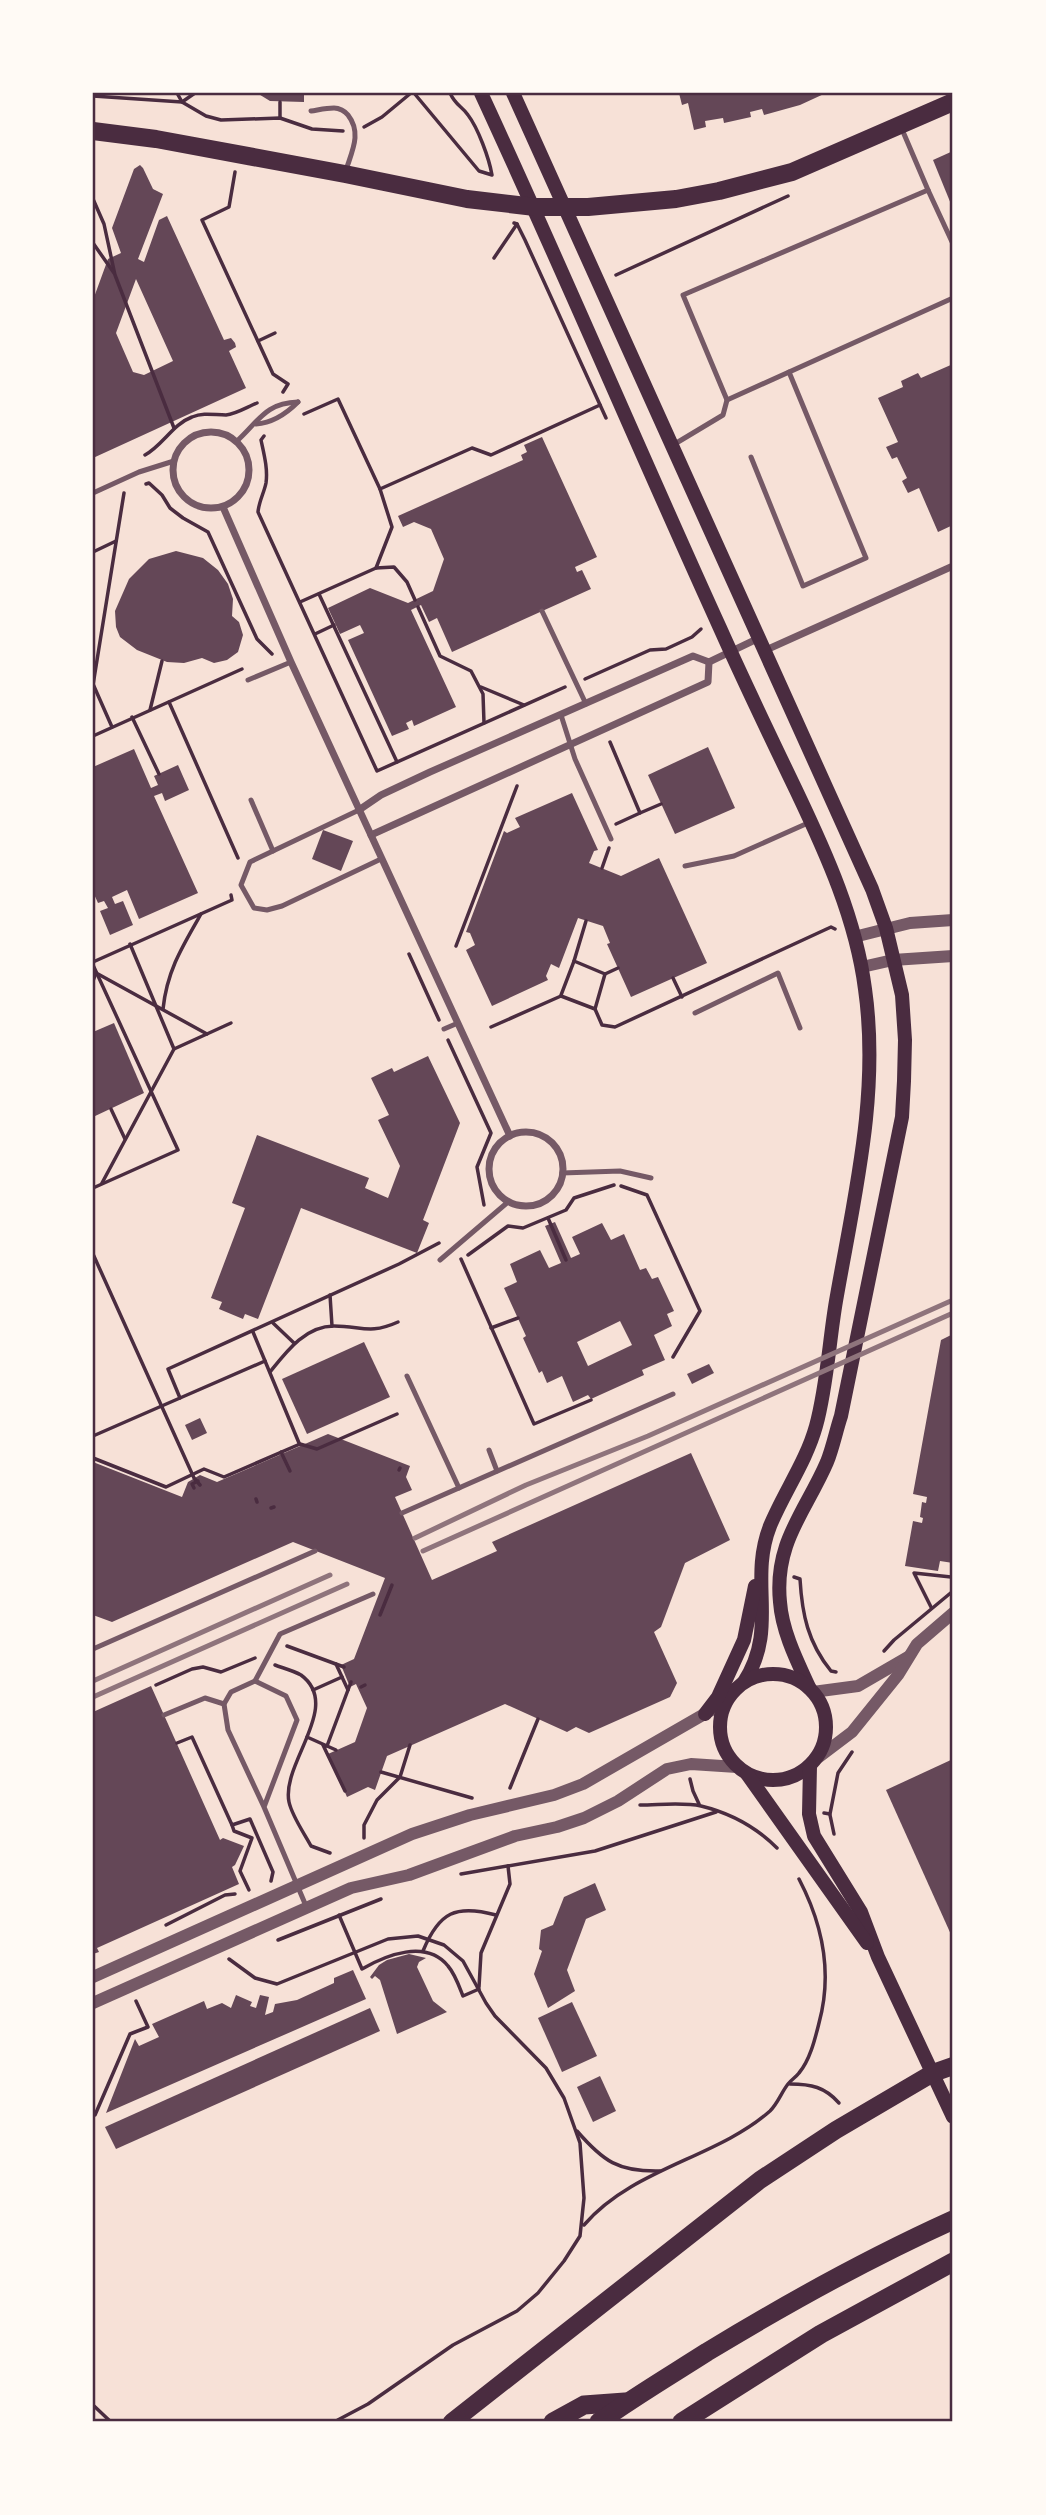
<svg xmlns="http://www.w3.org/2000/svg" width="1046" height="2515" viewBox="0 0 1046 2515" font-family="'Alegreya Sans',sans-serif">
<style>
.building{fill:#644757;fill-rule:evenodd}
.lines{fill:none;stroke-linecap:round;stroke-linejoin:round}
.path{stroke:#4a2c40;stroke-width:3.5}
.service{stroke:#755966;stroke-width:5}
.minor{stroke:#755966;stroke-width:7}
.tertiary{stroke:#755966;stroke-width:12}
.secondary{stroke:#4a2c40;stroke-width:14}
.primary{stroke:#4a2c40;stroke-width:18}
.motorway{stroke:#4a2c40;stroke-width:19}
.rail{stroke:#8f747c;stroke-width:5}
.neatline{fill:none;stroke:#4a2c40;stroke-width:2.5}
</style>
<rect width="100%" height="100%" fill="#f7e1d7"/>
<g class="building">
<path d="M257,93H304V102L270,101Z"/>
<path d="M679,93H826L800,105L764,115L762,109L750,112L751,117L724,123L723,118L705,121L706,127L694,130L688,103L682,105Z"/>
<path d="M953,151V209L933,160Z"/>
<path d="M140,165L143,168L153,189L163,194L138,259L144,262L159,220L167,216L224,340L231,338L235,343L236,347L229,351L246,388L93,458V300L108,259L121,253L112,228L134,169ZM136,279L173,361L144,375L133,372L116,333Z"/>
<path d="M953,364V525L938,532L919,488L908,493L902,481L907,478L897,457L892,459L886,447L898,442L878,398L903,387L901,381L918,373L921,378Z"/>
<path d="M542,437L597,557L575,567L577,572L582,570L591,589L452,652L437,618L429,622L421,605L411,610L456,707L414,726L412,720L406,723L409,729L392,736L348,640L364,633L360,625L340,634L328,608L370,588L408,603L433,591L444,559L431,529L414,522L403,527L398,516L523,460L521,455L527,452L524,445Z"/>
<path d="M176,551L203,558L218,570L228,584L233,599L232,616L239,622L243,635L238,652L227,660L214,663L202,658L184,663L167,662L137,650L120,637L116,627L115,611L129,579L149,559Z"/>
<path d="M708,747L735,808L675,834L648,775Z"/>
<path d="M134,749L151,788L158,785L154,776L178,765L189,790L165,801L162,793L154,796L198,893L139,919L127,890L112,897L115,904L123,901L133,925L110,935L100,911L108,908L104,901L98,903L93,892V767Z"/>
<path d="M572,793L598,850L594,851L589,863L621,876L659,858L707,963L631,997L607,944L610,943L603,926L578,918L559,968L551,964L546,976L548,980L492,1006L466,950L475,945L470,933L466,932L504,831L507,833L520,827L515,818Z"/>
<path d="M323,830L353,841L341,871L312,859Z"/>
<path d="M114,1023L144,1093L93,1117V1032Z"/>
<path d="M428,1056L460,1123L423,1220L429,1223L417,1253L301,1208L258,1319L245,1314L243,1319L219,1309L222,1302L211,1298L245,1208L232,1203L257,1135L369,1178L365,1188L388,1198L400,1166L378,1120L389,1115L371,1078L392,1068L394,1072Z"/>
<path d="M555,1222L571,1258L580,1254L572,1237L602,1223L611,1240L624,1234L640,1270L646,1268L652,1279L658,1277L674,1311L667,1314L672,1326L654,1335L665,1360L642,1370L644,1375L591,1399L588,1395L573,1402L562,1376L547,1383L542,1371L539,1373L523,1338L526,1336L504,1288L517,1282L510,1264L540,1250L549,1268L561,1263L545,1226ZM620,1321L632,1345L588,1366L577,1342Z"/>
<path d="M953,1334V1563L940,1561L938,1571L905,1566L913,1521L922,1523L923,1518L920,1517L922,1502L926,1503L927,1497L913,1494L941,1340Z"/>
<path d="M364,1342L390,1397L307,1434L282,1379Z"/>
<path d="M709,1364L714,1373L692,1384L687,1374Z"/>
<path d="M200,1418L207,1433L192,1440L185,1425Z"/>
<path d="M328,1434L410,1466L406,1477L412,1490L395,1497L432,1580L497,1551L492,1542L691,1453L730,1540L685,1563L661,1627L654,1632L677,1683L670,1697L589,1733L576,1727L567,1732L505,1704L387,1756L375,1790L368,1787L347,1797L328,1754L355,1742L367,1708L356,1684L350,1687L341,1665L354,1659L385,1578L293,1542L112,1622L93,1615V1462L182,1497L188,1482L200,1475L217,1482Z"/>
<path d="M151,1686L220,1840L223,1838L244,1846L235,1865L232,1867L239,1884L97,1948L99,1952L93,1954V1712Z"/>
<path d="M953,1759V1939L886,1790Z"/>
<path d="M595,1883L606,1910L586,1919L567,1970L575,1991L548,2008L534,1974L542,1951L539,1949L541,1930L553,1925L564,1897Z"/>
<path d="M409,1954L426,1958L419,1962L417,1967L433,2001L447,2012L397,2034L380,1980L375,1976L372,1979L370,1977L379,1965L387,1960Z"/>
<path d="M353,1970L366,1999L106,2113L135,2039L139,2046L159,2037L152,2024L204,2001L207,2009L222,2003L231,2008L236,1995L252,2002L250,2006L256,2008L260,1995L269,1997L265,2015L273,2012L275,2004L297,2000L334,1983V1978Z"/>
<path d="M572,2002L597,2056L562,2072L538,2018Z"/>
<path d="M370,2008L380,2031L116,2149L105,2127Z"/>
<path d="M600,2076L616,2111L593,2122L577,2087Z"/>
</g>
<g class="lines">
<g class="path">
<path d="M177,93L182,102L195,93"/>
<path d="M414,93L479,171L492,175C489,158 478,128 468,115C461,105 456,106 450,93"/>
<path d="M93,96L182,102L206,116L221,120L280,118L312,129L343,131"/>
<path d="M280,118V102"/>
<path d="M364,127L382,117L411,93"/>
<path d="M235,172L229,207L202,220L273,374L288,384L283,392"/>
<path d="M93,199L104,224L115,275L174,428"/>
<path d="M514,223L517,224L525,240L606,418"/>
<path d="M93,243L114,273"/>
<path d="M494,258L517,224"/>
<path d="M616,275L788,196"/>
<path d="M258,341L275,333"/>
<path d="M264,436L261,440C264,454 268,469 266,483C264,493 259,501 258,512L377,771L565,687"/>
<path d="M145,455C163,445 173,424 192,417C204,412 214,415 226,415C236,414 247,407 257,403"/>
<path d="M146,484L149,483L162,495L170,508L183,518L208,532L257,639L272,654"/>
<path d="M380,489L472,448L491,455L600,405"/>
<path d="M93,552L116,541"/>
<path d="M376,568L394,567L407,582L415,600"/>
<path d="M319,594L397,762"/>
<path d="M300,602L376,568L392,527L380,489L338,399L304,414"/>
<path d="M418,607L440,656L471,671L483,694L484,723"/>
<path d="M315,634L334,625"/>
<path d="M585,679L650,650L666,649L692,637L701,629"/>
<path d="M93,684L112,727"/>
<path d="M93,685L124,493"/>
<path d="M481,687L524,705"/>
<path d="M169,702L238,858"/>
<path d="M150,710L162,661"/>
<path d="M132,717L159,774"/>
<path d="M93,736L242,669"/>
<path d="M610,742L640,813L661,804"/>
<path d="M616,824L640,813"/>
<path d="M602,868L609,848"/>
<path d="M586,921L574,961L605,974L595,1009"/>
<path d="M456,946L517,786"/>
<path d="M409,954L439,1020"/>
<path d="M93,962L232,900L231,895"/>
<path d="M93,965L178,1150L93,1188"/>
<path d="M98,974L207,1034"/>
<path d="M605,974L618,968"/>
<path d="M673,978L682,997"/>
<path d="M93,981L96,973"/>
<path d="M561,995L574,961"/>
<path d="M163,1009C167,971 182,947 201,914"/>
<path d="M491,1027L561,996L595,1009L602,1025L615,1027L831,927L835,929"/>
<path d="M448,1040L491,1133L477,1167L484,1205"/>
<path d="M174,1049L231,1023"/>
<path d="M111,1109L125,1139"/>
<path d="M102,1183L174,1049L130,944"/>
<path d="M621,1186L647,1195L700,1311L673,1357"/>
<path d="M548,1218L566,1260"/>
<path d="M93,1254L194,1478L200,1485"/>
<path d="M468,1255L508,1226L523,1228L566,1210L574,1198L614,1185"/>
<path d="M461,1259L534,1424L591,1400"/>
<path d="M330,1295L332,1326"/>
<path d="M273,1323L294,1343"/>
<path d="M491,1328L518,1318"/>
<path d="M253,1332L299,1443"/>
<path d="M270,1372C286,1352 305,1326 334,1326C362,1326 369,1335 398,1322"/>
<path d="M180,1398L265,1361"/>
<path d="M93,1436L180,1398L168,1369L399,1264L439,1243"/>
<path d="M281,1452L290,1471"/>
<path d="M93,1458L166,1487L204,1469L224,1477L300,1444L317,1449L397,1414"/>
<path d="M399,1470L400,1468"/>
<path d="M194,1488L192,1484L198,1481"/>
<path d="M256,1499L257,1502"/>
<path d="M271,1508L274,1507"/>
<path d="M794,1577L800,1579C802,1614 808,1643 831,1671L836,1672"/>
<path d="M931,1607L914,1573L951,1577L953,1581"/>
<path d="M380,1615L392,1585"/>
<path d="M287,1646L344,1667"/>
<path d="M884,1651L894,1640L953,1591"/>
<path d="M336,1664L348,1690"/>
<path d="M275,1665C283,1668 294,1671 301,1675C343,1706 281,1763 289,1802C292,1816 304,1833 311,1846L330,1853"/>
<path d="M156,1685L192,1669L203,1667L221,1672L255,1658"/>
<path d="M361,1687L365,1685"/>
<path d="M313,1690L342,1677"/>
<path d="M307,1737L336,1750"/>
<path d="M177,1743L192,1737L232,1825L250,1819L273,1872L271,1881"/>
<path d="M323,1745L345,1791"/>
<path d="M327,1746L351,1682"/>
<path d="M381,1772L472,1798"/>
<path d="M690,1779L693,1791L699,1804"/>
<path d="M510,1788L538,1719"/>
<path d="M640,1805C659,1805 683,1802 701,1806C730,1813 756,1827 777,1848"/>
<path d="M824,1813L830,1814L838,1773L852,1752"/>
<path d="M830,1815L834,1834"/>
<path d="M232,1825L234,1831L252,1838L240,1871L249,1890"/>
<path d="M364,1838V1825L377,1800L400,1777L410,1745"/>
<path d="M461,1874L595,1851L716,1812"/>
<path d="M339,1915L362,1969C386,1955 426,1939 448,1966C455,1974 459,1986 463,1996L479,1989"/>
<path d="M166,1925L225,1895L235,1894"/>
<path d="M278,1940L381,1899"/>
<path d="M423,1951C439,1912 456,1904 496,1915"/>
<path d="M229,1959L255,1978L277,1984L388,1939L418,1936L444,1945L463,1961L486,2003L495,2016L546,2068L564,2098L580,2143L584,2198L580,2236L564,2261L538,2293L517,2311L453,2345L368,2404L334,2422"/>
<path d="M479,1987L481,1953L510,1884L508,1866"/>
<path d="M790,2084C811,2084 825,2087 839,2103"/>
<path d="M93,2110L95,2115L130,2034L148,2027L136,2001"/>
<path d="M577,2131C603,2161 618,2172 660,2171"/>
<path d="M584,2225C633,2168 717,2158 770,2111C778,2103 781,2093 788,2084C791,2080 796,2077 799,2073C810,2060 815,2039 819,2023C833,1972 823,1925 799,1879"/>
<path d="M93,2405L111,2422"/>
</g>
<g class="service">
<path d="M311,111C318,110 326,108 334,108C339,108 345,111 348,115C362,133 352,151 346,170"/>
<path d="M928,190L953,244"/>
<path d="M727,400L953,298"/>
<path d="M256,424C272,423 287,413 298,402"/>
<path d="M237,441C259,421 265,403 298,402"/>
<path d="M673,445L723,415L727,400L683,295L928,190L901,127"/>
<path d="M751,457L803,586L866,558L789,372"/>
<path d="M93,493L139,472L174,461"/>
<path d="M542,611L586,704"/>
<path d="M248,680L291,662"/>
<path d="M561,715L575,759L611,839"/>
<path d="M251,800L273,851"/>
<path d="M359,810L250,862L241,885L254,908L267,910L282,906L381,859"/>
<path d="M685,866L734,856L808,823"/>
<path d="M695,1013L778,973L800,1028"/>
<path d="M444,1029L458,1023"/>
<path d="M562,1173L620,1171L651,1178"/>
<path d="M440,1260L508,1202"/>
<path d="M407,1376L459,1488"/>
<path d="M489,1450L497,1471"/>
<path d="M402,1513L673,1394"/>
<path d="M93,1649L315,1551"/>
<path d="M255,1681L280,1634L373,1594"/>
<path d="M164,1715L205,1698L224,1704"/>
<path d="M264,1807L297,1720L286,1696L255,1681L231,1692L224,1704L228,1730L264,1807L306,1906"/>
</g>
<g class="minor">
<circle cx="211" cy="470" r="38"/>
<path d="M223,507L291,662L510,1136"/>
<path d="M766,650L953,566"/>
<path d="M709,662L759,638"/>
<path d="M359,810L381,795L430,772L693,656L709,662"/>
<path d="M371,835L708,682L709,662"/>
<circle cx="526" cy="1169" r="37"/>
</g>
<g class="tertiary">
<path d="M854,937L910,923L953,920"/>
<path d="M862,967L893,960L953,956"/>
<path d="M813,1692L858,1686L908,1657"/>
<path d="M815,1760L852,1732L898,1675L917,1644L953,1613"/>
<path d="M93,1977L412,1834L470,1815L554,1795L583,1784L727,1701"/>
<path d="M93,2003L351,1888L409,1875L515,1836L557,1827L584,1818L618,1801L667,1769L691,1764L737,1767"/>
</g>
<g class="secondary">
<path d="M481,93C563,270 639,450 720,628C744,682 770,736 796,790C826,853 856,919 865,989C880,1094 854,1197 836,1301C829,1342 827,1386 816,1426C806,1462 784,1492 770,1526C748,1582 779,1628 744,1682"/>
<path d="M513,93L872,889L886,928L902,995L905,1040L904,1081L902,1117L841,1416C836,1431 833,1447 827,1462C806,1511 774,1542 780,1602C782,1631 797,1661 809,1687"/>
<circle cx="773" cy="1727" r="53"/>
<path d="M705,1714L718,1697L744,1640L755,1586"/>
<path d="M810,1766L809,1814L814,1836L861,1912L878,1957L953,2117"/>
<path d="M747,1774L867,1943"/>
</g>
<g class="primary">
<path d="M93,131L156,139L345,174L467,199L535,207H588L676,199L719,191L792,172L953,102"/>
<path d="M452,2422L760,2180L836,2130L933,2073L953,2066"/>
</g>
<g class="motorway">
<path d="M553,2422L584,2405L625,2402"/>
<path d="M599,2422C634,2397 671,2375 707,2352C786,2304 869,2258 953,2220"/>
<path d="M682,2422L821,2334L953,2262"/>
</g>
<g class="rail">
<path d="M415,1538L526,1485L648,1436L953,1300"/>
<path d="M423,1551L953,1313"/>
<path d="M93,1681L330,1575"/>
<path d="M93,1697L347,1584"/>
</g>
</g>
<rect width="1046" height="2515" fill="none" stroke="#fffaf5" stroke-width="189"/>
<rect x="94" y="94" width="857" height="2326" class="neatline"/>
</svg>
